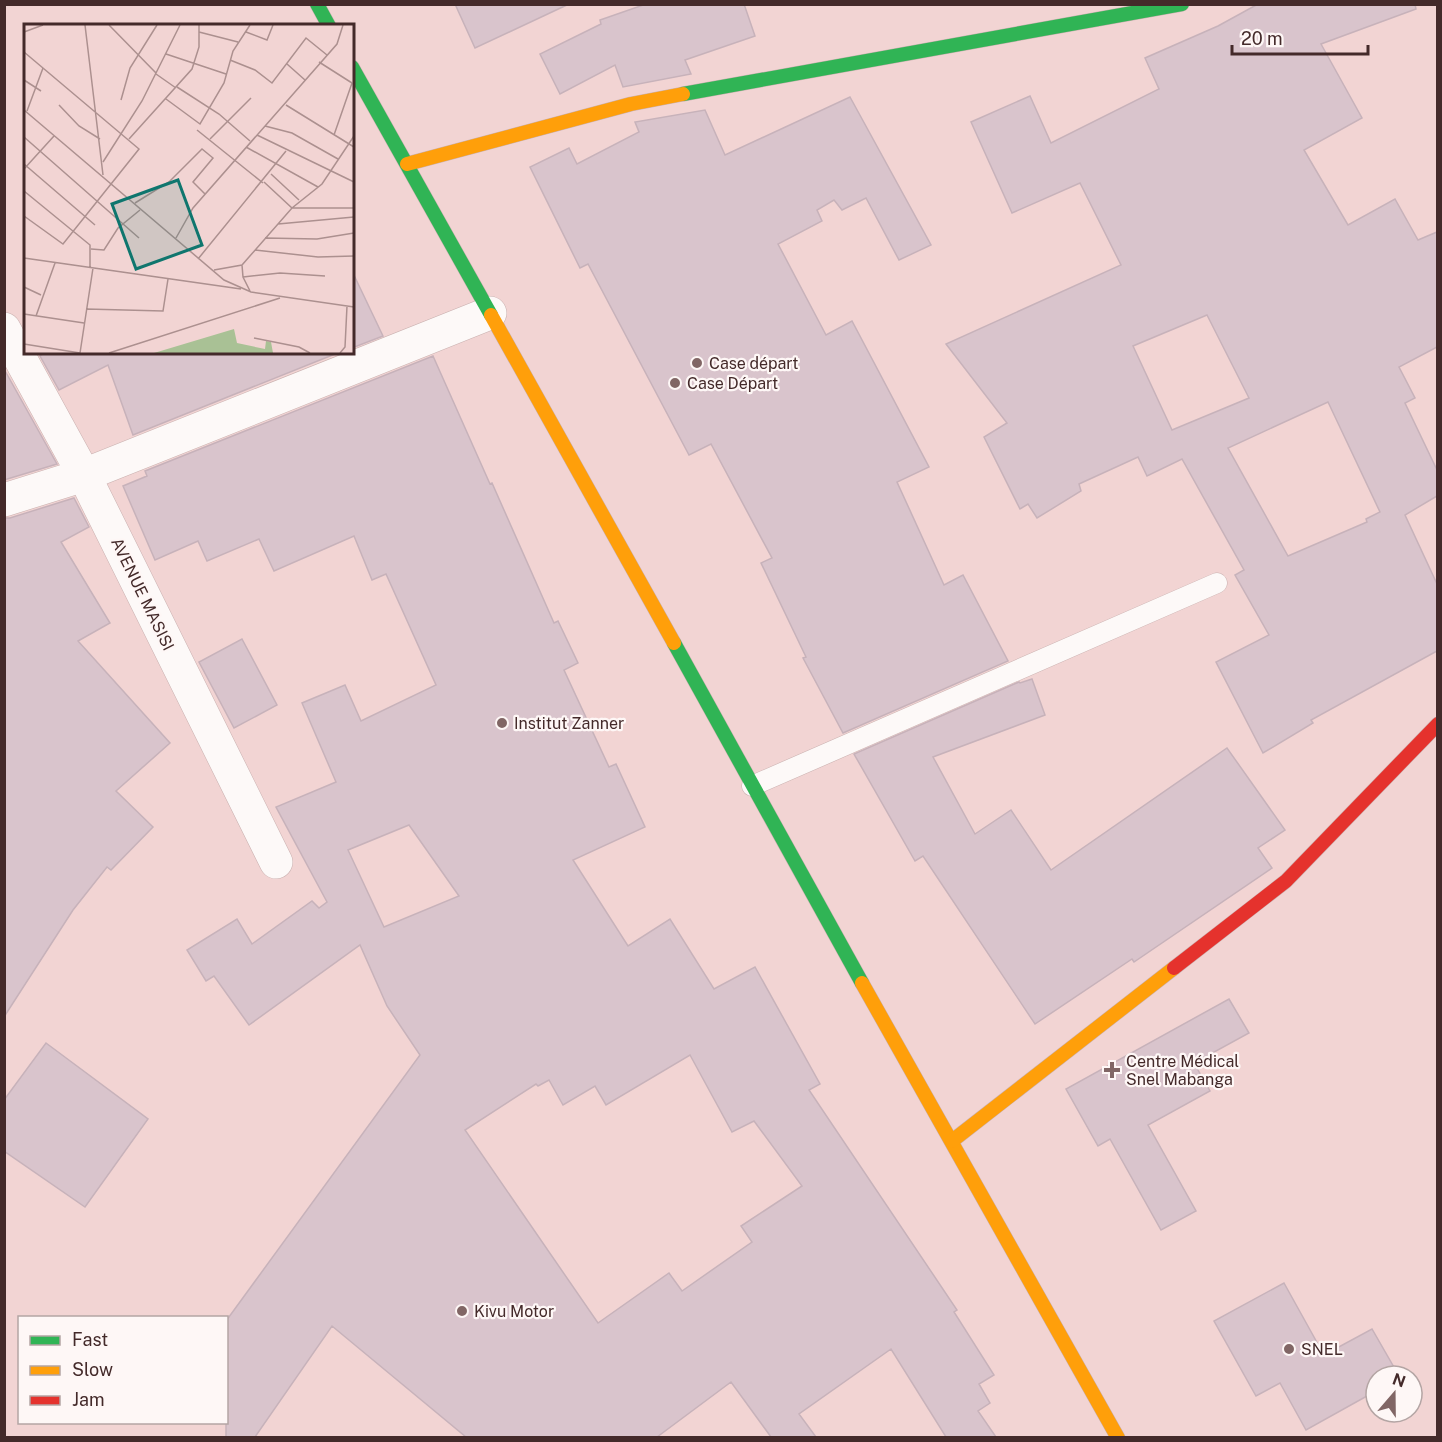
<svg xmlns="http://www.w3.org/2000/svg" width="1442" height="1442" viewBox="0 0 1442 1442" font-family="'Public Sans',sans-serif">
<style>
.building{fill:#d9c4cc;stroke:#c7b2ba;stroke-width:1.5;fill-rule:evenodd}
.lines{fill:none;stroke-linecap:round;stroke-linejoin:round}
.lane-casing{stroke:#c9b0af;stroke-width:21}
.street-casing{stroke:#c9b0af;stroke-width:34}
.fast-casing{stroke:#c9b0af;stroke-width:15}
.slow-casing{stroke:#c9b0af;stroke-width:15}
.jam-casing{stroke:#c9b0af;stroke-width:15}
.lane{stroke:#fdf9f8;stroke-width:20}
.street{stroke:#fdf9f8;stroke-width:33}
.fast{stroke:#30b455;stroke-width:14}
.slow{stroke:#ff9f0a;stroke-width:14}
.jam{stroke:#e5322d;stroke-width:14}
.poi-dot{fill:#816665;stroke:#fef7f6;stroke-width:2}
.labels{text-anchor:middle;stroke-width:4.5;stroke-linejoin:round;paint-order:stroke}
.poi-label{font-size:16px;fill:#442a2a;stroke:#fef7f6;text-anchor:start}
.street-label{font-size:16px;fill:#442a2a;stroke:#fef7f6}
.inset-road{fill:none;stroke:#ac908f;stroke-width:1.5}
.view{fill:#0f766e;fill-opacity:0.15;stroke:#0f766e;stroke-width:3}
.inset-edge{fill:none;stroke:#442a2a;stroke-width:3}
</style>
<rect width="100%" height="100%" fill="#f2d4d3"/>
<g class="building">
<path d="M455,4H569L475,48Z"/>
<path d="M646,4H744L755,36L685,60L691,74L623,87L615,65L560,94L540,54L601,24L600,20Z"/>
<path d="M1258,4H1415L1416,9L1321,44L1362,118L1304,150L1348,225L1395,199L1418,240L1437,232V347L1399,367L1415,398L1405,403L1437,470V496L1405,515L1437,584V651L1311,720L1313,723L1263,753L1216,662L1269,635L1235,575L1244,570L1182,459L1147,476L1138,457L1079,484L1081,491L1037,518L1028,504L1020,509L984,437L1007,423L946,344L1121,265L1080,183L1012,213L971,122L1030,96L1051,143L1159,89L1145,58L1218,26ZM1207,315L1249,398L1172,430L1133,346ZM1328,402L1380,512L1366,519L1367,522L1288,556L1228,448Z"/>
<path d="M850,97L931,245L899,260L866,198L842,210L834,200L817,210L822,221L778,244L826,335L852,321L929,467L897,482L944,585L963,575L1008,661L843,733L803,658L806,657L761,563L772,558L711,444L689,455L588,264L580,268L530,167L569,148L577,164L639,132L635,122L705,110L725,155Z"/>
<path d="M352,271L383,336L352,348Z"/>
<path d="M46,352H340L133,435L108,365L59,390L40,356Z"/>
<path d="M433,356L490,484L492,483L554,623L558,621L578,663L564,670L609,767L616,764L645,827L573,860L628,946L670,919L714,989L755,967L820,1084L809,1090L957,1310L954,1312L994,1375L979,1384L990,1403L978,1411L996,1437H946L891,1349L799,1414L816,1437H771L731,1382L657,1437H466L332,1326L255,1437H226V1321L420,1055L387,1006L360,945L249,1025L214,976L206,981L187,950L237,919L252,944L312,901L319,908L327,902L276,807L336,782L302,703L345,685L361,721L436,685L386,574L372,580L354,536L274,571L259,539L207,561L198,541L155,560L123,486L147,476L145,471ZM409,825L459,896L384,927L348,850ZM690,1055L732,1132L754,1121L802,1186L741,1226L752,1242L682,1291L669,1273L598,1323L465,1130L536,1084L538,1086L549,1080L563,1105L595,1086L606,1105Z"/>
<path d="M4,369L57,464L4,480Z"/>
<path d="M74,498L89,527L61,542L110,623L78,641L170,743L116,791L153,827L111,870L107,867L73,910L4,1017V518H10Z"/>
<path d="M242,639L277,705L234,728L199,662Z"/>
<path d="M1032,679L1045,715L933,757L975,834L1011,810L1051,870L1227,748L1285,830L1258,848L1272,868L1134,962L1132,959L1035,1024L923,856L915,861L854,754L1019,682L1020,683Z"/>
<path d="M1229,999L1249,1033L1194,1063L1210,1091L1148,1125L1196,1211L1161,1230L1110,1139L1098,1146L1066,1089Z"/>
<path d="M46,1043L148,1119L85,1207L4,1151V1100Z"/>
<path d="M1284,1283L1324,1355L1372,1329L1399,1376H1376V1391L1306,1430L1280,1383L1256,1396L1214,1321Z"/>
</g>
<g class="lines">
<defs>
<path id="lane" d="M752,786L1217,583"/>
<g id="street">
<path d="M4,329L84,475L276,862"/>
<path d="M4,500L84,475L490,313"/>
</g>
<g id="fast">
<path d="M317,4L329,26"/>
<path d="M352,67L491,315"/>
<path d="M683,94L1182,4"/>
<path d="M674,643L862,983"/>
</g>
<g id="slow">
<path d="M407,164L631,104L683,94"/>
<path d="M491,315L674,643"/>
<path d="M862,983L1118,1438"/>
<path d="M952,1141L1174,968"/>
</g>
<path id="jam" d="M1174,968L1286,881L1438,724"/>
</defs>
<use href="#lane" class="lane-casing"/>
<use href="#street" class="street-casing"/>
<use href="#fast" class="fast-casing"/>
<use href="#slow" class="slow-casing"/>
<use href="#jam" class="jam-casing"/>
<use href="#lane" class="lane"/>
<use href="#street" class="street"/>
<use href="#fast" class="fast"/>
<use href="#slow" class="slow"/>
<use href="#jam" class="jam"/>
</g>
<g class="poi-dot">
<circle cx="697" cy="363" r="6"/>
<circle cx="675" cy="383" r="6"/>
<circle cx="502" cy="723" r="6"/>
<path d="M1109 1061h6v6h6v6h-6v6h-6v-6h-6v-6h6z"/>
<circle cx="462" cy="1311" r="6"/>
<circle cx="1289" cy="1349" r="6"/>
</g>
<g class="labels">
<g class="poi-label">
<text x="709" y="369">Case départ</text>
<text x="687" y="389">Case Départ</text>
<text x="514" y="729">Institut Zanner</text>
<text x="1126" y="1067">Centre Médical<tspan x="1126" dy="18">Snel Mabanga</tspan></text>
<text x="474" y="1317">Kivu Motor</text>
<text x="1301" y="1355">SNEL</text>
</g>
<g class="street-label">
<text transform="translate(143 594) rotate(64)" y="6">AVENUE MASISI</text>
</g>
</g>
<g transform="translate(24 24)">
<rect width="330" height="330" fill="#f2d4d3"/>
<path d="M210,305L213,319L241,325L242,317L247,318L249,329H130Z" fill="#a9c195"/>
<path class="inset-road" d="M61,1L79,151M85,1L132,49M0,8L19,1M175,8L214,18M222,8L243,16L249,1M0,28L115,125L39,220L0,192M142,30L202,50M206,36L231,46L248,59L282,14L303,31M295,38L328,59M263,40L281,56M132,50L152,64M0,56L17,67M153,63L195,90L226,117M142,75L176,100L200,59L209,27L226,1M97,76L106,44L133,1M35,81L55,102L76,115M262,81L330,123M0,86L200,256L227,268L330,283M3,87L19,44M241,102L268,109L314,135M173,106L239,159M233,111L330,158M310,111L328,59M0,113L115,214M105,115L168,45L175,23V1M186,115L227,74M222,123L294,163M79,138L118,77L156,1M0,140L71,201M0,145L30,112M247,150L275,176M240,158L268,184H330M0,167L66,221V244M111,179L145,158L178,125L189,134L169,158L181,170M254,200L330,193M152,214L169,184L313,20L319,1M241,214L293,215L330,209M67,225L80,226L94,204L116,186M231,226L294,233L330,232M0,234L217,265M174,235L262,127M218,241L219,253L226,267M190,246L218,241L268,184L298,160L330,112M219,253L256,249L301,252M0,263L17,271M62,285L139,287L144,255M0,290L60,299M12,292L31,239M230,314L275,323L286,329M0,320L56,329M56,329L69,244M85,329L256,274M316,329L321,323L323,282"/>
<path class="view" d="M154,156L178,221L112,245L88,180Z"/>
<rect width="330" height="330" class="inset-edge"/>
</g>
<rect width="1442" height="1442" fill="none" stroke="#442a2a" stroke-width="12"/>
<rect x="18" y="1316" width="210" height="108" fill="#fef7f6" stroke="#b4a5a4" stroke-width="1.5"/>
<rect x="30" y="1336" width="30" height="9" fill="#30b455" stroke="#b4a5a4" stroke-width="1.5"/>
<text x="72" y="1346" font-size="18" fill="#442a2a">Fast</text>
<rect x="30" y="1366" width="30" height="9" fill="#ff9f0a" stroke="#b4a5a4" stroke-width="1.5"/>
<text x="72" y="1376" font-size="18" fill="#442a2a">Slow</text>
<rect x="30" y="1396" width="30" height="9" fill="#e5322d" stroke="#b4a5a4" stroke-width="1.5"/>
<text x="72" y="1406" font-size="18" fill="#442a2a">Jam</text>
<g transform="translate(1394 1394) rotate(20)"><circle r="28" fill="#fef7f6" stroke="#b4a5a4" stroke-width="1.5"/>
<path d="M0-4.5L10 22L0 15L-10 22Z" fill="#816665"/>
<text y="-9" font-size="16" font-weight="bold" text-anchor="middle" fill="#442a2a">N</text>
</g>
<path d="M1232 45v9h136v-9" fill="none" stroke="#442a2a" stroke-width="3"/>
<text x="1241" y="45" font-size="18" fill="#442a2a" stroke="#fef7f6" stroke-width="4.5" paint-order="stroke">20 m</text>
</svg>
